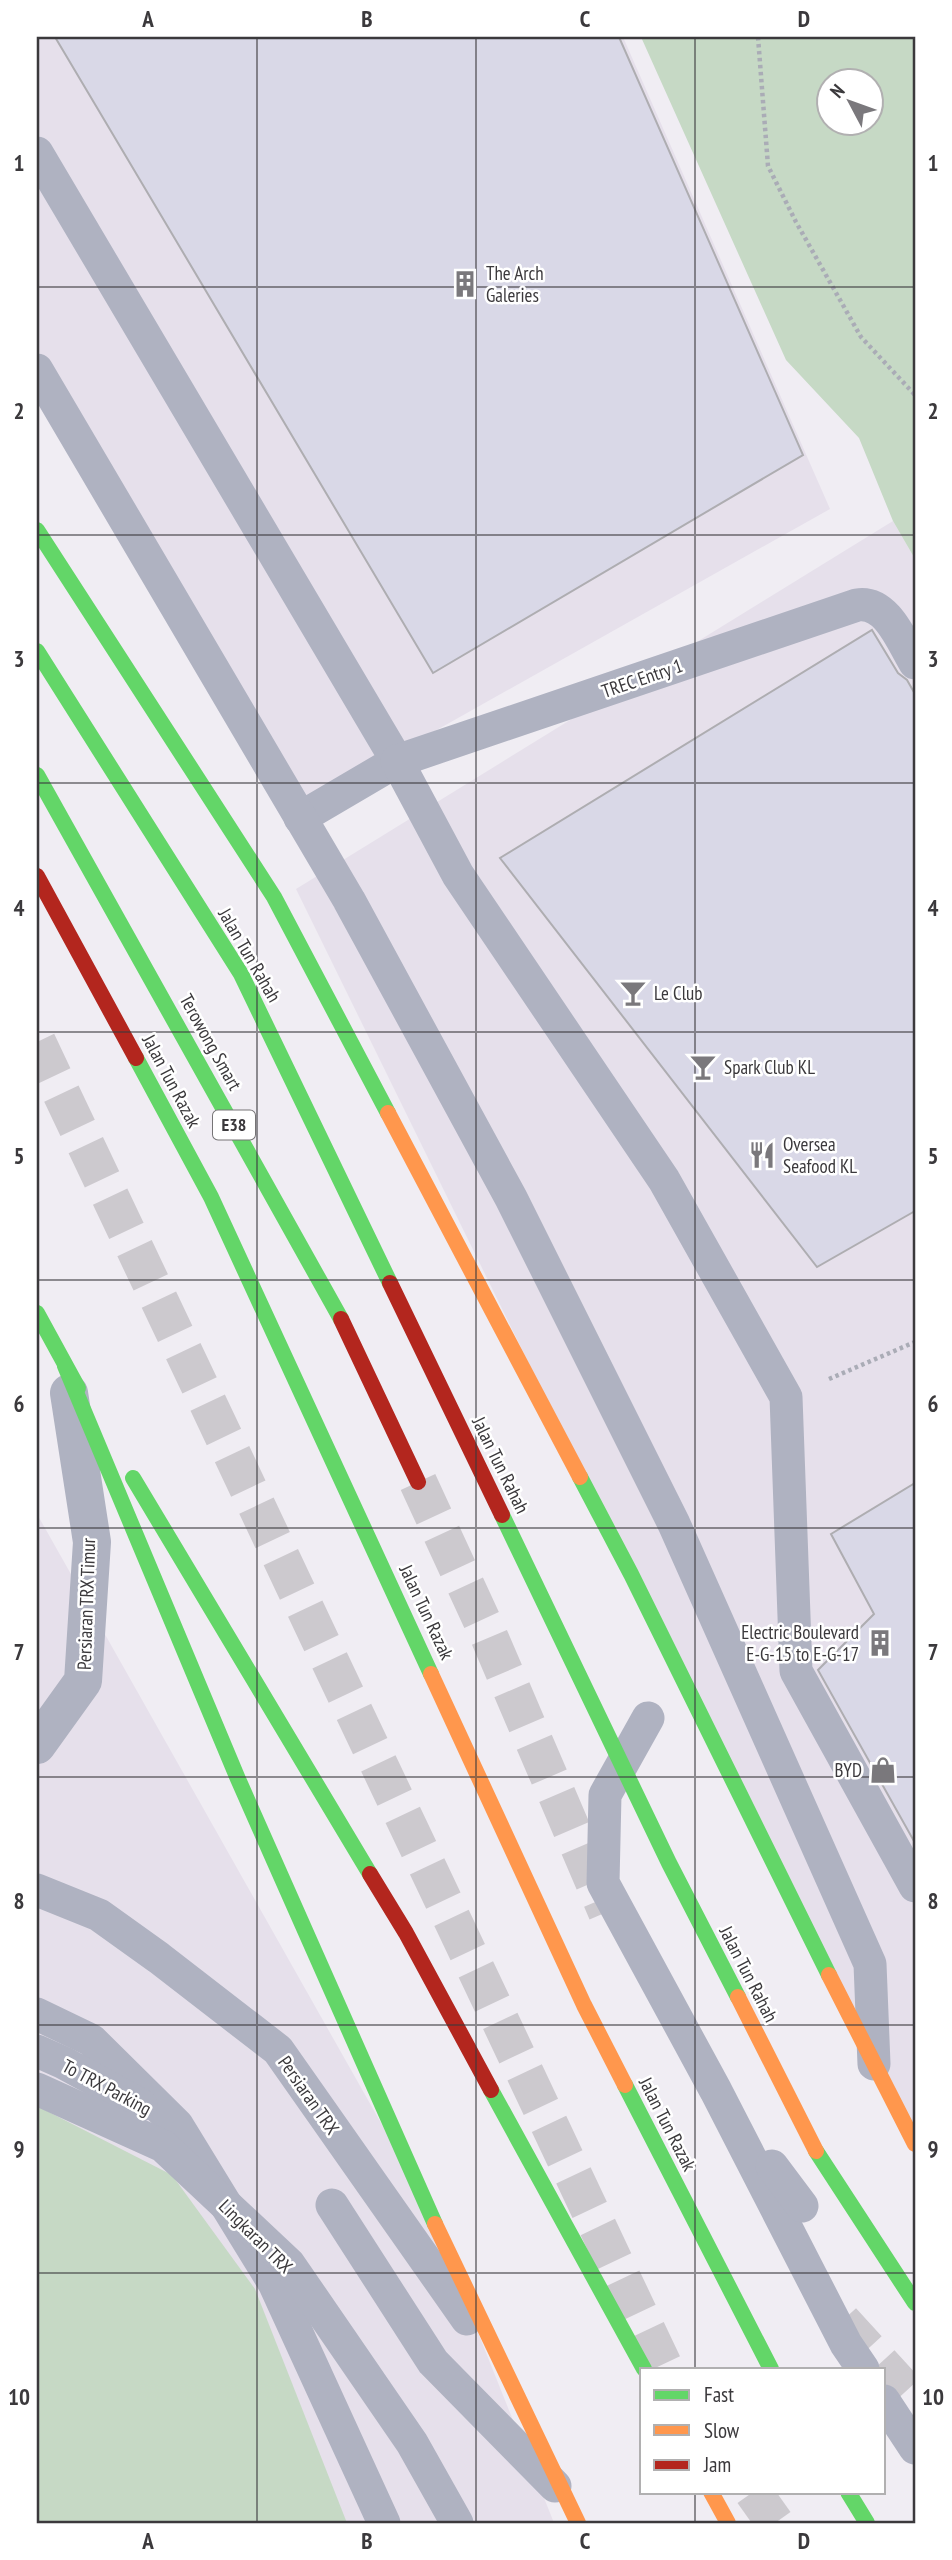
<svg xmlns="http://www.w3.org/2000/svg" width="952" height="2560" viewBox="0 0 952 2560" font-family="'PT Sans Narrow',sans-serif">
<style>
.built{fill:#e6e0eb}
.green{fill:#c6d9c5;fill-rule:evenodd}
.building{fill:#d9d8e7;stroke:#aeadb1;stroke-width:2}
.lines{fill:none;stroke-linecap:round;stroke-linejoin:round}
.highway-tunnel{stroke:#ccc9ce;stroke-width:38;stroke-dasharray:38 19;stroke-linecap:butt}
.path{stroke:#aaacb6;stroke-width:4.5;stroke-dasharray:3.5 3.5;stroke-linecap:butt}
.lane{stroke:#afb2c1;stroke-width:33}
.street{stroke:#afb2c1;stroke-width:38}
.fast{stroke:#63d668;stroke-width:16}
.slow{stroke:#ff974d;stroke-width:16}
.jam{stroke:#b3261e;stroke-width:16}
.lane-bridge{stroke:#afb2c1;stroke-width:33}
.fast-bridge{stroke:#63d668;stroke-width:16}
.slow-bridge{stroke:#ff974d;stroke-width:16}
.jam-bridge{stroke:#b3261e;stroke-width:16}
.grid{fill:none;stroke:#3b393c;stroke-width:2;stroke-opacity:0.55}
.labels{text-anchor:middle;stroke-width:5;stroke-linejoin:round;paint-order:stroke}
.shield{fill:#fff;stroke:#767476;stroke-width:2}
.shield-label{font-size:18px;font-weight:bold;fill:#3b393c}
.poi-label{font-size:19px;fill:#3b393c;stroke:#fff;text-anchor:start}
.street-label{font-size:19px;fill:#3b393c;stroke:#fff}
.neatline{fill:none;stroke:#3b393c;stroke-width:2.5}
.grid-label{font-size:23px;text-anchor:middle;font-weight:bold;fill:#3b393c}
</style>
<rect width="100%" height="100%" fill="#f0edf3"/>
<g class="built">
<path d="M37,37H623L830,509L298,808L37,384Z"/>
<path d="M893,521L915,559V2150L296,889Z"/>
<path d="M37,1514L416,2185L431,2215L554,2523H37Z"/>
</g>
<g class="green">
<path d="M641,37H915V559L893,521L859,438L786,360ZM830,80H872V122H830Z"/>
<path d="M37,2106L172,2175L255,2289L347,2523H37Z"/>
</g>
<g class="building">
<path d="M55,37H619L803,455L433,673Z"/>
<path d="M872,630L898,673L907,680L915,694V1211L817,1267L500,858Z"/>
<path d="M915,1483V1843L818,1670L874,1614L831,1534Z"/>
</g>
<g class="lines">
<g class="highway-tunnel">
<path d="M37,1042L665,2369"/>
<path d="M418,1482L488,1634L607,1912"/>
<path d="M842,2321L915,2401"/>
<path d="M753,2492L775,2523"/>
</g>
<g class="path">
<path d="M758,37L768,166L796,222L861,337L915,395"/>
<path d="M829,1379L915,1342"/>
</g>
<g class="lane">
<path d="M37,153L397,761L300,818"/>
<path d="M37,370L349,900L511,1198L674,1524L870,1964L874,2064"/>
<path d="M915,663C902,642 887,600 857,605L397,761L458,875L664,1180L786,1397L796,1671L915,1886"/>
<path d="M648,1718L605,1795L603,1883L716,2091L846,2344L863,2369"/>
<path d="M37,1890L99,1915L159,1958L278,2050L467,2319"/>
<path d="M37,2014L91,2040L177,2125L274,2283L384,2523"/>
<path d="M37,2051L64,2063L141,2105"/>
<path d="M772,2166L802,2206"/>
<path d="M332,2205L433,2362L555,2486"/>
<path d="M884,2401L915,2448"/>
</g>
<path class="street" d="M37,1745L83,1681L92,1542L69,1393"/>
<g class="fast">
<path d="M37,530L274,897L388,1113"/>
<path d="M37,775L341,1319"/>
<path d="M136,1058L211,1197L431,1674"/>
<path d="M37,1313L78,1388"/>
<path d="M65,1366L238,1779L435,2224"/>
<path d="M580,1477L631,1574L829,1975"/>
<path d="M133,1478L370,1874"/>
<path d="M625,2085L771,2369"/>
<path d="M491,2090L644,2369"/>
<path d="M816,2151L915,2303"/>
<path d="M848,2492L867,2523"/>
</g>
<g class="slow">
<path d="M388,1113L580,1477"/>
<path d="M431,1674L584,2005L625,2085"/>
<path d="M829,1975L915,2144"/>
<path d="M435,2224L578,2523"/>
<path d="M711,2492L728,2523"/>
</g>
<g class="jam">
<path d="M37,876L136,1058"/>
<path d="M341,1319L418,1482"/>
<path d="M370,1874L406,1933L491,2090"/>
</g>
<path class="lane-bridge" d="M37,2089L163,2146L289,2264L412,2443L457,2523"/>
<g class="fast-bridge">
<path d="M37,651L241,974L390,1283"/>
<path d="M502,1515L669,1863L738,1997"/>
</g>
<path class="slow-bridge" d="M738,1997L816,2151"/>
<path class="jam-bridge" d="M390,1283L502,1515"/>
</g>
<path class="grid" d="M257,37V2523M476,37V2523M695,37V2369M37,287H915M37,535H915M37,783H915M37,1032H915M37,1280H915M37,1528H915M37,1777H915M37,2025H915M37,2273H915M695,2492V2523"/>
<defs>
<symbol id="building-bare" viewBox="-9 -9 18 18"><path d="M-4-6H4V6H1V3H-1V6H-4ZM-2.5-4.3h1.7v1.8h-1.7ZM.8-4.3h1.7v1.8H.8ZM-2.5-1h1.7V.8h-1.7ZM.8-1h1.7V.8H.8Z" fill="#7a787c" stroke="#fff" stroke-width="2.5" paint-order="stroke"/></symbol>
<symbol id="bar-bare" viewBox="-9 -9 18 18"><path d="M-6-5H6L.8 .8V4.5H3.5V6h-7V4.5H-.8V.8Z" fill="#7a787c" stroke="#fff" stroke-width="2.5" paint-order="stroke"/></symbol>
<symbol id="restaurant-bare" viewBox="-9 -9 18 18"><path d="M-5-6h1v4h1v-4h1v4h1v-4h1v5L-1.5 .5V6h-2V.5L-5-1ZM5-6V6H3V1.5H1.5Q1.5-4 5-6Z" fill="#7a787c" stroke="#fff" stroke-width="2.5" paint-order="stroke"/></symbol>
<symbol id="shop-bare" viewBox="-9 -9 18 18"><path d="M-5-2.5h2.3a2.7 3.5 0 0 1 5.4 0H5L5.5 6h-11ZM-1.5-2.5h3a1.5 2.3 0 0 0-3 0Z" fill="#7a787c" stroke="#fff" stroke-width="2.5" paint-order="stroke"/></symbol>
</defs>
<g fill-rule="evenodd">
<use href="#building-bare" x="446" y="265" width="38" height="38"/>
<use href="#bar-bare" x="614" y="974" width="38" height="38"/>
<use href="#bar-bare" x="684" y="1048" width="38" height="38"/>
<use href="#restaurant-bare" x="743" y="1136" width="38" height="38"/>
<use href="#building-bare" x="861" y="1624" width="38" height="38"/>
<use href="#shop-bare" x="864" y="1751" width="38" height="38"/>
</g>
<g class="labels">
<rect class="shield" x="213" y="1110.5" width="42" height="29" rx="5"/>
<g class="shield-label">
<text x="234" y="1131">E38</text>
</g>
<g class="poi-label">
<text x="486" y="280">The Arch<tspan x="486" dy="22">Galeries</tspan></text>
<text x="654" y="1000">Le Club</text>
<text x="724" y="1074">Spark Club KL</text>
<text x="783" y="1151">Oversea<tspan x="783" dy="22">Seafood KL</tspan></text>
<text x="859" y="1639" text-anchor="end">Electric Boulevard<tspan x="859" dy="22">E-G-15 to E-G-17</tspan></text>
<text x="862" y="1777" text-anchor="end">BYD</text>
</g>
<g class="street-label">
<text transform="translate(642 678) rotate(-19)" y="7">TREC Entry 1</text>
<text transform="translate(250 955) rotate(60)" y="7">Jalan Tun Rahah</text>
<text transform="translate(211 1042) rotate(61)" y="7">Terowong Smart</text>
<text transform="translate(172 1081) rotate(62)" y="7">Jalan Tun Razak</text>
<text transform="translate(501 1465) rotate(64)" y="7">Jalan Tun Rahah</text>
<text transform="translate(86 1604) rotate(-88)" y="7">Persiaran TRX Timur</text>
<text transform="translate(427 1612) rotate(65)" y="7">Jalan Tun Razak</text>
<text transform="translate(749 1974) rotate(63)" y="7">Jalan Tun Rahah</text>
<text transform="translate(107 2087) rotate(28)" y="7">To TRX Parking</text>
<text transform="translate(309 2095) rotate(55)" y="7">Persiaran TRX</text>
<text transform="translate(668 2124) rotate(63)" y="7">Jalan Tun Razak</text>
<text transform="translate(256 2236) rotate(45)" y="7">Lingkaran TRX</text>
</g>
</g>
<rect width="952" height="2560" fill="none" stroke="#ffffff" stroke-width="77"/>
<rect x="640" y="2368" width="245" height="126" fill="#ffffff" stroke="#b1b0b1" stroke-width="2"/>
<rect x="654" y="2390" width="35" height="10" fill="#63d668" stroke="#b1b0b1" stroke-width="2"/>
<text x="704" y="2402" font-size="21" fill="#3b393c">Fast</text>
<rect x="654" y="2425" width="35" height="10" fill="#ff974d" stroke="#b1b0b1" stroke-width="2"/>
<text x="704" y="2438" font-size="21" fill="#3b393c">Slow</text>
<rect x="654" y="2460" width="35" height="10" fill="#b3261e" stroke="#b1b0b1" stroke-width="2"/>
<text x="704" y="2472" font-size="21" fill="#3b393c">Jam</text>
<g transform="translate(850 102) rotate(311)"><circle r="33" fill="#ffffff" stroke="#b1b0b1" stroke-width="2"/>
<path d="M0-5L12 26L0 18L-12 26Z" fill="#7a787c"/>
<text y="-10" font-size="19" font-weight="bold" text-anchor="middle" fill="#3b393c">N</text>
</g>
<rect x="38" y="38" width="876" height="2484" class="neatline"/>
<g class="grid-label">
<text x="148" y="27">A</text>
<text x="367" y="27">B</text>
<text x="585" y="27">C</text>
<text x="804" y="27">D</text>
<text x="19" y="171">1</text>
<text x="933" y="171">1</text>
<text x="19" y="419">2</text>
<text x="933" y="419">2</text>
<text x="19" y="667">3</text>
<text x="933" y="667">3</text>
<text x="19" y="916">4</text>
<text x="933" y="916">4</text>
<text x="19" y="1164">5</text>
<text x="933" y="1164">5</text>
<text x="19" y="1412">6</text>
<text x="933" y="1412">6</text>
<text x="19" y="1660">7</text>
<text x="933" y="1660">7</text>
<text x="19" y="1909">8</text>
<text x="933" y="1909">8</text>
<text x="19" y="2157">9</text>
<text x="933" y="2157">9</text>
<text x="19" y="2405">10</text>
<text x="933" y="2405">10</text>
<text x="148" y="2549">A</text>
<text x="367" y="2549">B</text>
<text x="585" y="2549">C</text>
<text x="804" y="2549">D</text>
</g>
</svg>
